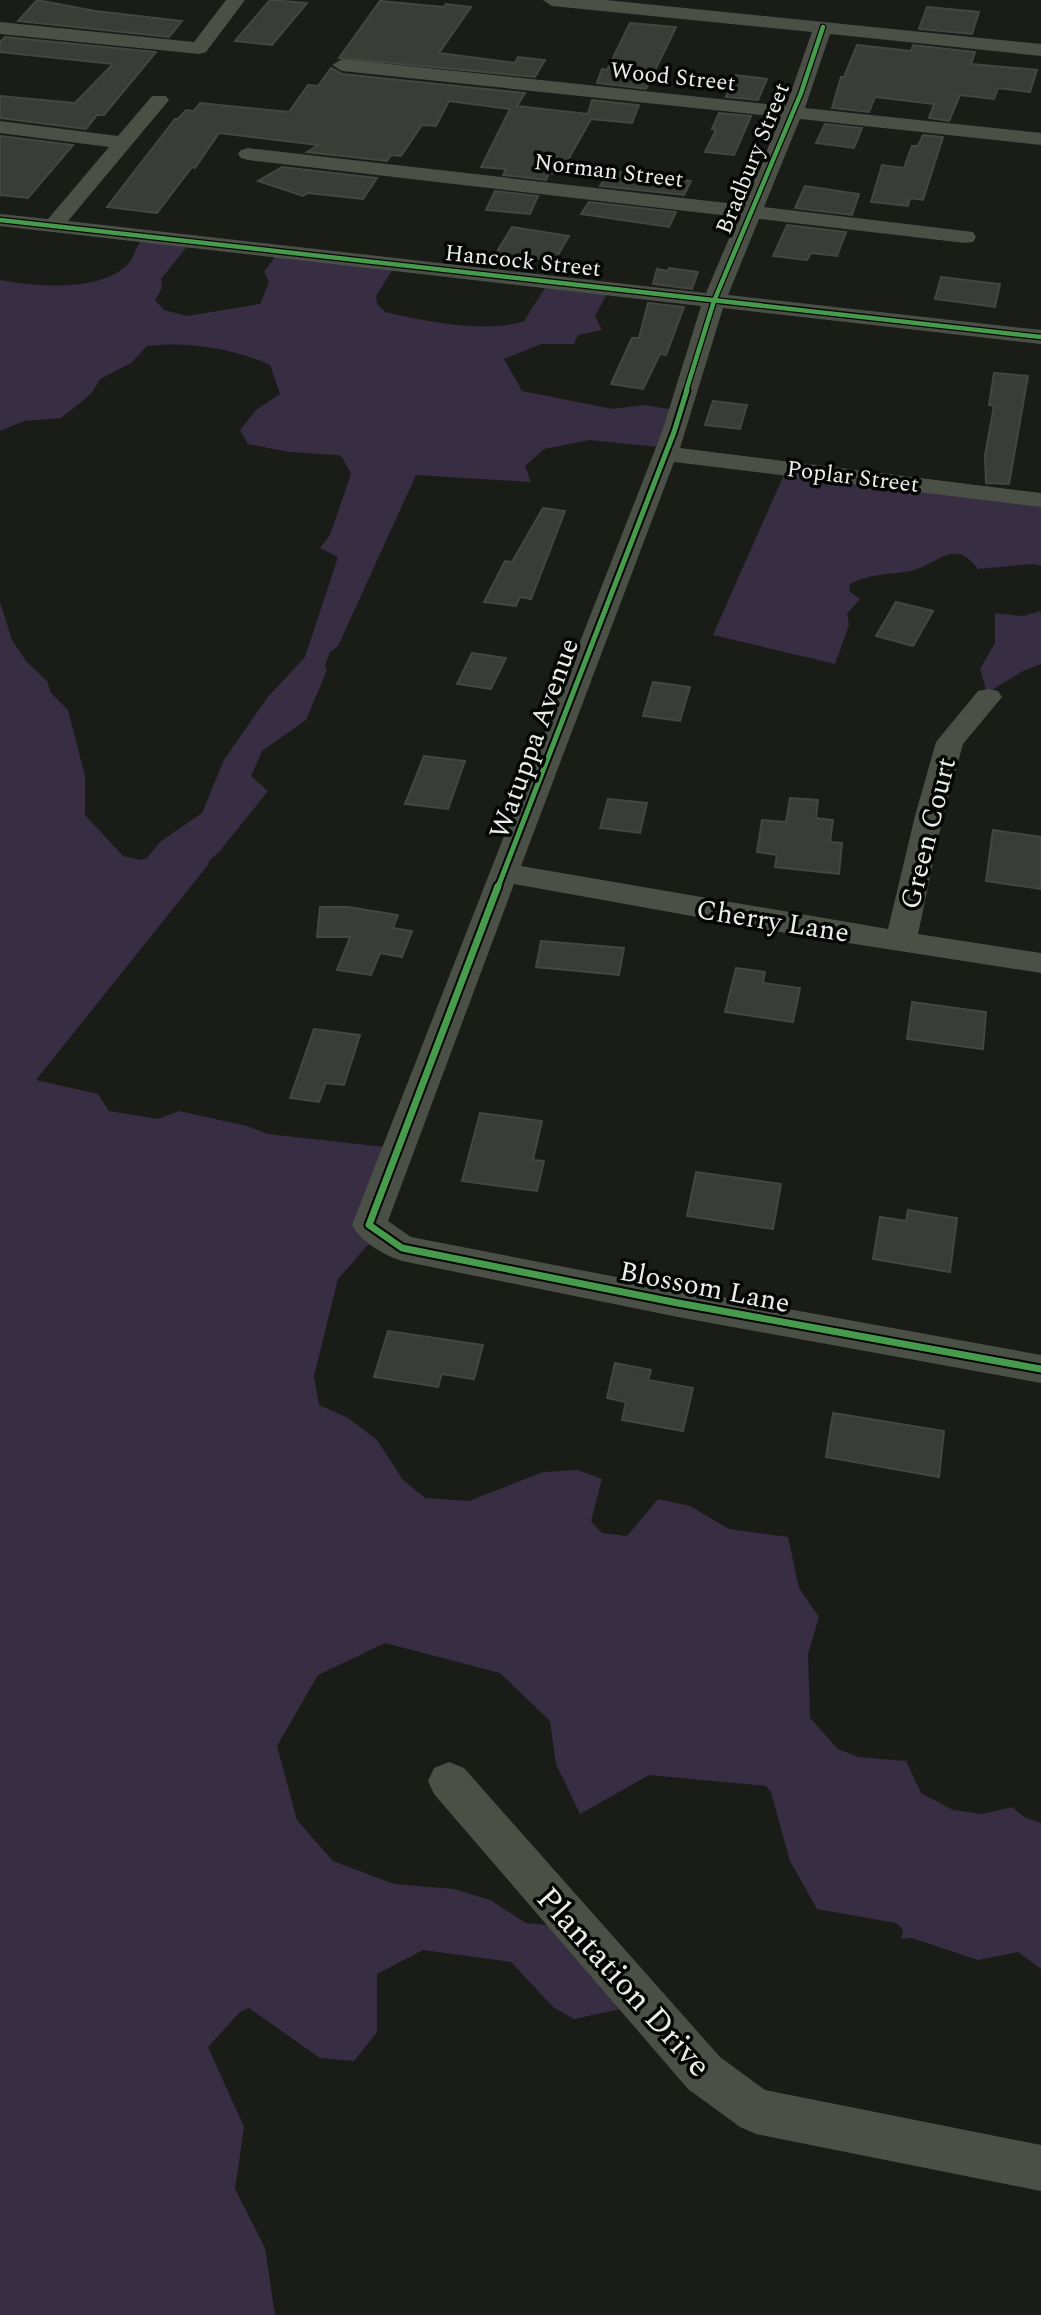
<svg xmlns="http://www.w3.org/2000/svg" width="1041" height="2315" viewBox="0 0 1041 2315" font-family="Spectral,serif">
<style>
.green{fill:#372e43}
.building{fill:#3a3c38;stroke:#444642;stroke-width:2}
.lines{fill:none;stroke-linecap:round;stroke-linejoin:round}
.minor{fill:#4a5046;fill-rule:evenodd}
.cycleway-far2-casing{stroke:#050705;stroke-width:7}
.cycleway-far1-casing{stroke:#050705;stroke-width:9}
.cycleway-casing{stroke:#050705;stroke-width:11}
.cycleway-far2{stroke:#469c4c;stroke-width:4.5}
.cycleway-far1{stroke:#469c4c;stroke-width:5}
.cycleway{stroke:#469c4c;stroke-width:7}
.labels{text-anchor:middle;stroke-width:7;stroke-linejoin:round;paint-order:stroke}
.far-street-label{font-size:23px;fill:#eaede8;stroke:#050705}
.street-label{font-size:28px;fill:#eaede8;stroke:#050705}
.near-street-label{font-size:33px;fill:#eaede8;stroke:#050705}
</style>
<rect width="100%" height="100%" fill="#1a1c18"/>
<g class="green">
<path d="M140,242L189,244L161,279L162,288L155,300L164,310L187,316L260,304L269,282L264,272L277,254L393,269L376,296L377,304L385,312C424,321 486,334 524,321L547,285L608,292L595,316L602,330L578,335L574,344H541L504,359L522,391L613,409L643,405L682,411L659,447L589,440L544,449L525,466L531,482L416,475L338,646L330,652L325,665L327,670L306,720L262,751L251,776L268,791L219,852L209,861L208,865L36,1080L98,1094L109,1111L158,1119L179,1111L247,1126L268,1134L394,1148L382,1238L367,1246L338,1279L314,1376L319,1405L348,1418L377,1440L403,1480L425,1498L469,1501L543,1472L578,1470L602,1479L591,1521L602,1533L627,1536L658,1499L690,1506L729,1529L788,1537L799,1588L819,1617L808,1654L810,1718L838,1749L858,1757L906,1761L921,1793L953,1810L982,1814L1012,1807L1024,1817L1041,1823V1969L1018,1952L978,1960L912,1938L901,1939L903,1930L896,1923L817,1909L790,1861L771,1792L766,1786L649,1775L580,1814L556,1764L550,1721L500,1673L385,1643L318,1675L277,1746L297,1820L333,1861L394,1884L454,1889L490,1900L526,1923L578,1928L630,2007L574,2019L553,2007L511,1962L423,1950L377,1974V2032L354,2061L320,2058L249,2008L240,2012L208,2047L244,2127L235,2189L265,2248L275,2315H0V602L12,640L26,661L47,681L51,693L68,710L85,776V815L123,856L141,860L147,858L160,842L202,813L224,760L267,698L305,657L338,557L320,548L330,535L351,474L342,457L338,455L289,452L248,444L240,430L256,410L280,394L270,365C233,348 187,341 147,346L131,363L100,379L91,394L61,418L24,421L0,431V280C34,287 100,292 127,265C133,260 135,249 140,242Z"/>
<path d="M786,470L1041,503V566L1033,564L978,569C953,536 937,566 910,571C887,575 872,573 850,584L849,591L860,599L847,614L849,625L835,664L713,635Z"/>
<path d="M1041,611V664L1023,671L987,693L980,669L995,643V613L1023,616Z"/>
</g>
<g class="building">
<path d="M37,0L95,11L182,21L169,37L18,21Z"/>
<path d="M270,0L307,3L272,45L235,41Z"/>
<path d="M380,1L444,7L446,4L471,7L439,53L515,63L518,57L545,60L535,77L339,58Z"/>
<path d="M927,7L979,12L972,34L919,29Z"/>
<path d="M630,23L676,27L646,89L597,83L602,69L607,70Z"/>
<path d="M5,37L156,52L104,115H97L86,129L0,118V96L75,103L113,64L0,52V42Z"/>
<path d="M857,45L911,51L913,45L975,52L971,64L1037,70L1030,92L998,88L994,99L960,95L949,121L929,118L934,104L875,97L869,112L832,108L841,77H844Z"/>
<path d="M331,68L342,74L525,93L517,106L588,114L592,100L639,105L632,123L591,119L560,174L549,173L546,180L503,175L506,169L481,167L510,109L449,101L436,126L422,125L401,156L391,155L387,161L307,152L318,145L219,133L195,168L192,167L157,213L107,207L175,119H178L186,110L194,111L200,103L289,112L308,85L318,86Z"/>
<path d="M735,75L767,79L758,100L726,97Z"/>
<path d="M719,113L751,116L734,155L705,152L716,130L712,129Z"/>
<path d="M825,124L862,128L854,148L816,143Z"/>
<path d="M923,135L943,137L923,200L910,198L908,206L871,202L882,165L904,168L912,146H918Z"/>
<path d="M0,136L73,145L28,198L0,195Z"/>
<path d="M282,167L377,178L363,199L308,193L303,196L258,181Z"/>
<path d="M610,171L691,181L684,195L600,186Z"/>
<path d="M805,186L859,194L852,215L795,208Z"/>
<path d="M495,191L538,196L530,214L486,210Z"/>
<path d="M589,202L676,212L669,227L581,214Z"/>
<path d="M787,225L846,232L837,256L811,253L807,260L773,256Z"/>
<path d="M512,227L569,236L555,260L495,255Z"/>
<path d="M669,268L698,272L692,289L653,284L657,269L668,271Z"/>
<path d="M941,277L1000,284L995,307L935,299Z"/>
<path d="M648,303L684,307L666,355L660,354L643,389L611,384L632,338H639Z"/>
<path d="M994,373L1028,376L1009,484L986,483L985,455L994,406L989,405Z"/>
<path d="M713,401L747,405L740,429L705,425Z"/>
<path d="M543,508L565,511L531,599L520,597L516,606L484,602L505,561L512,562Z"/>
<path d="M896,602L933,611L913,646L876,636Z"/>
<path d="M472,653L506,658L491,689L457,684Z"/>
<path d="M653,682L690,687L680,721L643,716Z"/>
<path d="M424,756L465,761L448,809L405,804Z"/>
<path d="M790,798L818,800L816,818L833,820L830,842L842,843L839,874L775,867L777,855L757,852L762,820L786,822Z"/>
<path d="M608,799L647,803L640,833L600,828Z"/>
<path d="M993,830L1041,837V889L986,881Z"/>
<path d="M320,907H348L398,915L393,928L412,931L402,957L380,953L371,975L337,970L350,937H317Z"/>
<path d="M541,941L624,948L619,975L536,967Z"/>
<path d="M736,968L765,972L763,983L800,988L793,1022L725,1012Z"/>
<path d="M912,1002L986,1012L983,1049L907,1039Z"/>
<path d="M314,1029L360,1035L344,1085L326,1083L319,1102L290,1098Z"/>
<path d="M480,1113L542,1121L533,1160L544,1161L537,1191L462,1181Z"/>
<path d="M696,1172L781,1184L773,1229L687,1216Z"/>
<path d="M908,1210L957,1218L950,1272L873,1259L880,1217L906,1221Z"/>
<path d="M388,1331L483,1345L474,1379L442,1374L438,1387L374,1377Z"/>
<path d="M615,1363L651,1370L648,1380L693,1388L683,1431L622,1420L626,1402L607,1398Z"/>
<path d="M833,1413L944,1431L939,1477L826,1457Z"/>
</g>
<g class="lines">
<g class="minor">
<path d="M226,0H245L206,52L199,54L0,34V22L194,42Z"/>
<path d="M543,0H606L1041,44V56L830,34L805,108L1041,133V145L800,119L764,207L965,231L973,232L976,237L973,242L965,243L759,219L728,295L1041,330V344L723,308L680,448L1041,493V507L674,462L521,866L888,929L915,816L936,742L978,691L988,689L998,691L1002,697L963,744L943,816L918,934L1041,953V973L797,935L514,884L388,1221L411,1237L678,1289L1041,1355V1383L678,1317L402,1261C384,1255 361,1242 352,1225L662,432L701,306L0,226V214L48,219L109,147L0,133V121L118,136L152,96H166L169,100L68,221L706,293L738,217L248,160L241,158L238,154L241,150L248,148L744,205L781,117L342,71L332,65L342,59L786,106L812,32L552,6Z"/>
<path d="M449,1762L464,1768L720,2057L765,2090L1041,2145V2191L756,2134L740,2127L688,2089L434,1794L428,1781L434,1768Z"/>
</g>
<defs>
<g id="cycleway-far2">
<path d="M0,220L1041,337"/>
<path d="M686,391L714,301L801,93L823,27"/>
</g>
<path id="cycleway-far1" d="M498,887L674,432L687,390"/>
<path id="cycleway" d="M498,886L369,1225L402,1248L678,1303L1041,1369"/>
</defs>
<use href="#cycleway-far2" class="cycleway-far2-casing"/>
<use href="#cycleway-far1" class="cycleway-far1-casing"/>
<use href="#cycleway" class="cycleway-casing"/>
<use href="#cycleway-far2" class="cycleway-far2"/>
<use href="#cycleway-far1" class="cycleway-far1"/>
<use href="#cycleway" class="cycleway"/>
</g>
<g class="labels">
<g class="far-street-label">
<text transform="translate(673 76) rotate(6)" y="8">Wood Street</text>
<text transform="translate(752 158) rotate(-68)" y="8">Bradbury Street</text>
<text transform="translate(609 170) rotate(7)" y="8">Norman Street</text>
<text transform="translate(523 260) rotate(6)" y="8">Hancock Street</text>
<text transform="translate(853 476) rotate(7)" y="8">Poplar Street</text>
</g>
<g class="street-label">
<text transform="translate(533 738) rotate(-70)" y="10">Watuppa Avenue</text>
<text transform="translate(927 833) rotate(-76)" y="10">Green Court</text>
<text transform="translate(773 920) rotate(9)" y="10">Cherry Lane</text>
<text transform="translate(705 1286) rotate(11)" y="10">Blossom Lane</text>
</g>
<g class="near-street-label">
<text transform="translate(625 1981) rotate(48)" y="12">Plantation Drive</text>
</g>
</g>
</svg>
